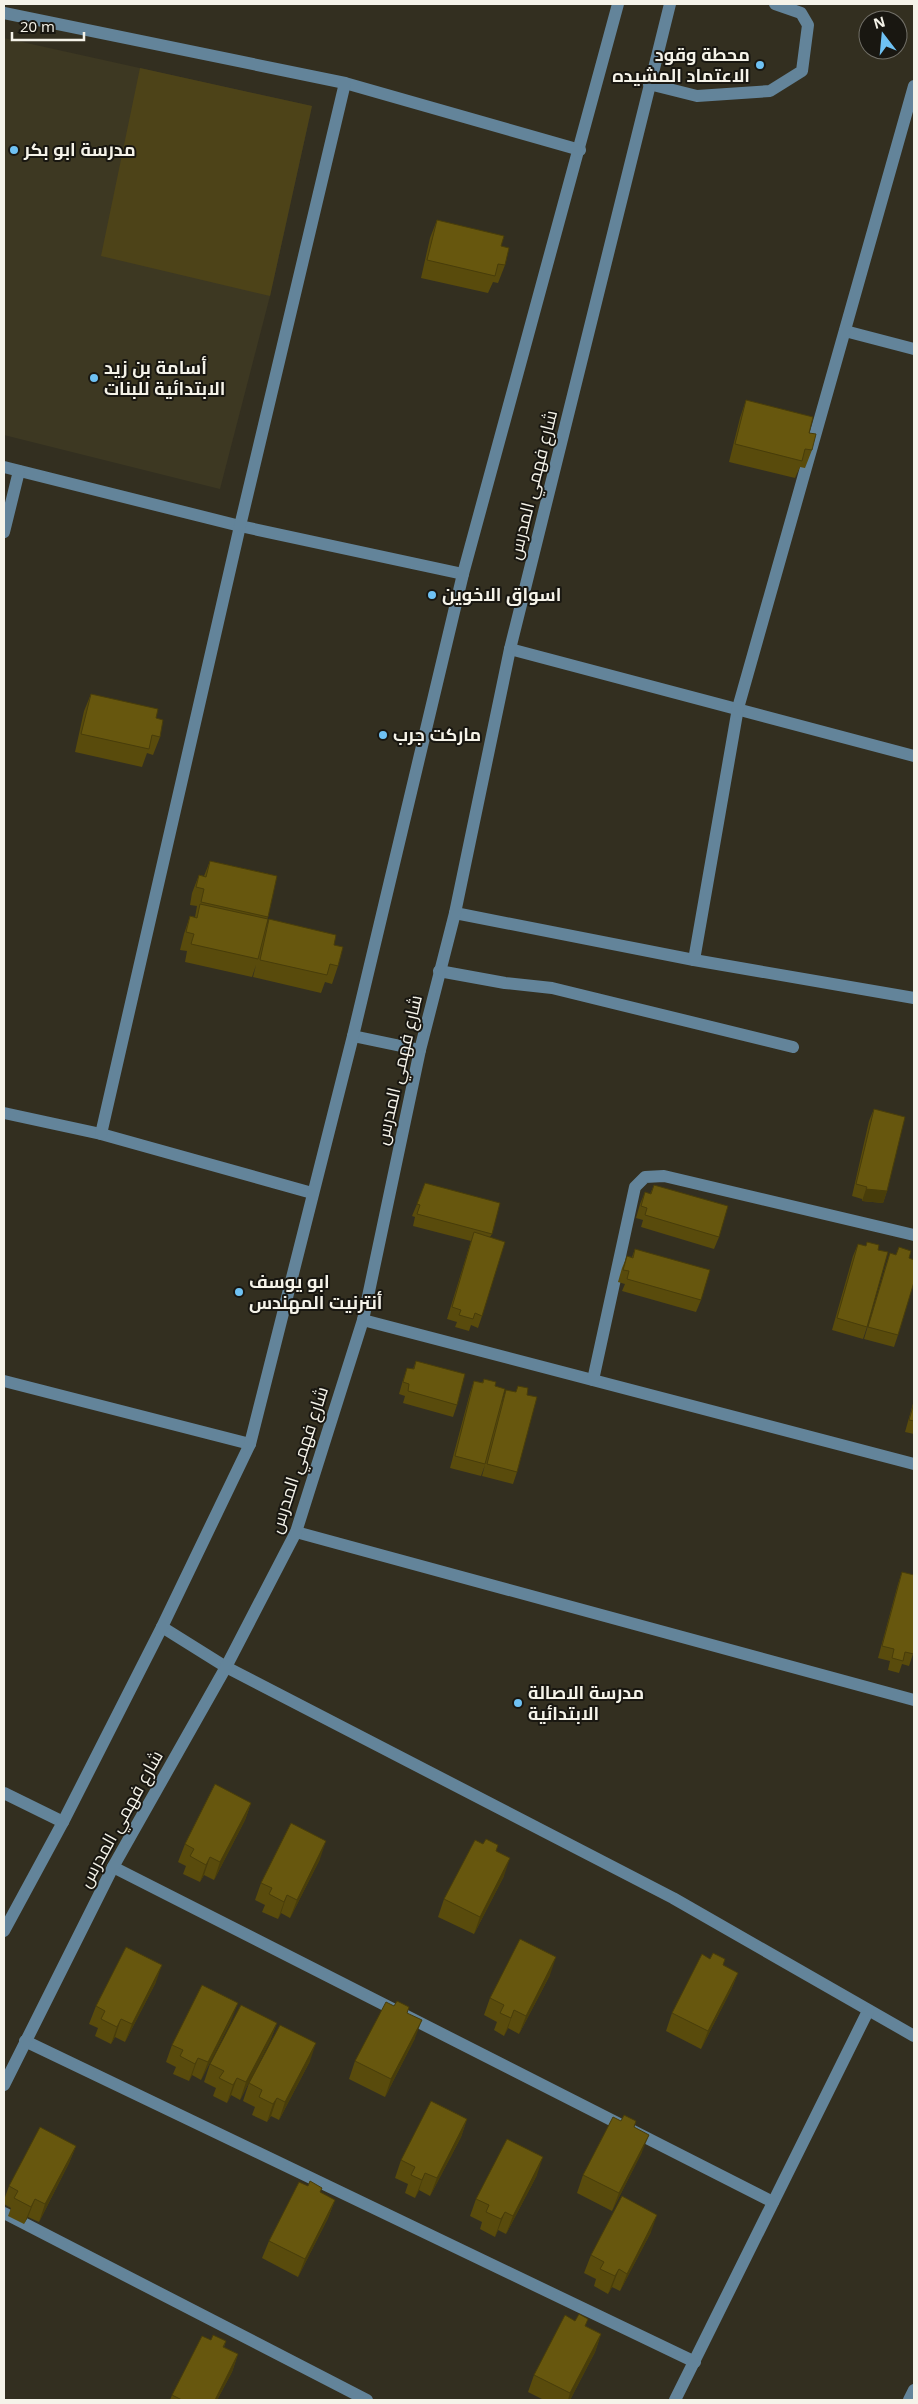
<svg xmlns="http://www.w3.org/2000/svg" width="918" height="2404" viewBox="0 0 918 2404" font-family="'Open Sans',Cairo,sans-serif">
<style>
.built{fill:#3d3822}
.green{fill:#4d4318}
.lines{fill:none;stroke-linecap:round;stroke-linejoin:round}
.minor{stroke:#63849a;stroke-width:12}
.wall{fill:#594b0c}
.shaded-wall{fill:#483d0a}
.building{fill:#67570e;stroke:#483d0a}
.poi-dot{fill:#6fc2f4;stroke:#191711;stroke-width:2}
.labels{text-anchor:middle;stroke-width:4;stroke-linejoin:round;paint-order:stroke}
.poi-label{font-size:18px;font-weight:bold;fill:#f5f3e9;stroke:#191711;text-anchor:start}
.street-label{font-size:18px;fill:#f5f3e9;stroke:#191711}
</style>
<rect width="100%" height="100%" fill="#332f20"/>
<path class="built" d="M4,38L312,106L270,296L220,489L4,435Z"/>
<path class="green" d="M140,68L312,106L270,296L101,256Z"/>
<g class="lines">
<g class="minor">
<path d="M4,13L345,83L580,150"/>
<path d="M649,84L697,96L770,91L802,71L808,25L801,13L775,4"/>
<path d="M845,331L914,349"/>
<path d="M4,467L240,526L463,574"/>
<path d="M4,532L19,471"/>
<path d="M510,649L914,756"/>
<path d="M455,913L694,960L914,998"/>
<path d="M694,960L738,708L914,86"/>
<path d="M439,971L505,983L552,988L793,1047"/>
<path d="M353,1036L420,1050"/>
<path d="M4,1113L101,1134L312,1193"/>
<path d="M101,1134L240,526L345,83"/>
<path d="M363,1320L914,1464"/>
<path d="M593,1380L635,1187L645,1177L664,1176L914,1235"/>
<path d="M4,1381L250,1444"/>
<path d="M296,1532L914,1700"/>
<path d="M162,1627L226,1667L673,1898L914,2036"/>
<path d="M4,1793L63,1822"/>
<path d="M113,1867L773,2202"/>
<path d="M4,1931L63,1822L162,1627L250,1444L353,1036L463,574L618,4"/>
<path d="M25,2041L695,2362"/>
<path d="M4,2085L113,1867L226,1667L296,1532L363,1320L420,1050L455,913L510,649L670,4"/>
<path d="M4,2213L367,2400"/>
<path d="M675,2400L868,2011"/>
<path d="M909,2400L914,2390"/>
</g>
</g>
<g class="wall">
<path d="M437,220L501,246L505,265L498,283L493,282L488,293L421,278L430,238Z"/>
<path d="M746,400L809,433L812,450L805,468L800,467L795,478L729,462L740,418Z"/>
<path d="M91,694L156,718L160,737L153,755L147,753L142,767L75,752L84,711Z"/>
<path d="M210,861L277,876L265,930L269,919L334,945L338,966L332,984L325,982L321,993L253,977L256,965L252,977L185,962L187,951L180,950L184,934L190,916L195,917L197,906L190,905L192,893L199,875L204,876Z"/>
<path d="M874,1109L887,1191L883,1203L862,1201V1199L852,1196L869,1121Z"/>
<path d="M654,1185L719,1237L714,1249L641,1227L643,1220L636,1218L640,1204L645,1192L650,1194Z"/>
<path d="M417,1204L492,1234L490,1237L482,1316L478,1328L471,1325L469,1331L455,1327L457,1322L447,1319L471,1241L413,1226L415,1217L412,1216Z"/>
<path d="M858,1244L867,1327L863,1339L832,1330L853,1256Z"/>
<path d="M635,1249L701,1300L696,1312L622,1291L625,1284L618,1282L622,1268L627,1256L632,1257Z"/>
<path d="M890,1253L909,1258L898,1335L894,1347L864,1339L886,1265Z"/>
<path d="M416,1361L457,1405L453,1417L403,1403L405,1396L399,1394L403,1380L407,1368L413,1369Z"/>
<path d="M484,1379L495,1386L502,1402L506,1390L516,1392L518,1386L527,1395L517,1472L513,1484L482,1476L485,1465L481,1476L450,1468L470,1393L474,1381L482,1383Z"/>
<path d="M914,1400V1434L905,1432Z"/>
<path d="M902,1572L914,1651L909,1666L902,1664L899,1673L888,1670L890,1661L878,1658L898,1584Z"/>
<path d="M251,1803L245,1820L214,1880L204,1875L200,1882L183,1874L186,1866L178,1862L185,1844Z"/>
<path d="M483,1844L498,1845L496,1851L504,1876L474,1934L438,1917L444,1899Z"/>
<path d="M320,1859L290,1918L281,1913L278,1919L262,1912L265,1905L255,1900L261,1883Z"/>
<path d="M710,1959H725L723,1965L738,1973L731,1990L701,2049L666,2031L672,2013Z"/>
<path d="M550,1975L519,2034L508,2028L504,2036L494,2030L497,2022L484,2015L490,1998Z"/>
<path d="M156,1982L125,2042L115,2037L111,2044L95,2036L98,2028L89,2024L96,2006Z"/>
<path d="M407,2013L415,2038L385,2097L349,2079L355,2061Z"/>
<path d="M231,2021L201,2080L192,2075L189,2081L173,2074L176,2067L166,2062L172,2045Z"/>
<path d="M277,2023L270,2041L240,2100L231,2095L227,2103L213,2096L216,2088L204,2082L210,2064Z"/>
<path d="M310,2061L279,2120L271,2116L267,2122L252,2115L255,2107L243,2101L249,2083Z"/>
<path d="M467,2119L461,2137L430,2196L419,2190L415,2198L405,2193L408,2184L395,2178L401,2160Z"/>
<path d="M621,2121H636L634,2127L642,2152L612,2211L577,2193L583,2175Z"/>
<path d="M76,2146L69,2163L39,2222L28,2217L24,2224L8,2216L11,2208L4,2204V2200L9,2186Z"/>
<path d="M537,2175L506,2234L498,2230L495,2237L480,2229L482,2222L470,2216L476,2199Z"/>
<path d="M320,2193L335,2200L328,2218L298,2277L262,2258L269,2241Z"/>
<path d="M651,2232L620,2291L612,2287L608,2294L594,2286L596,2279L584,2273L591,2255Z"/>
<path d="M588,2319L585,2326L601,2334L595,2352L570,2400H544L528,2392L534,2375L575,2321Z"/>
<path d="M211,2340L226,2341L224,2347L238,2354L232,2372L217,2400H170L172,2395Z"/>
</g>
<g class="shaded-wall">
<path d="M866,1189L887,1191L883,1203L862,1201Z"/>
<path d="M251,1803L245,1820L214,1880L220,1862Z"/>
<path d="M326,1841L320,1859L290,1918L297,1900Z"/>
<path d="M210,1857L204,1875L200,1882L206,1865Z"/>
<path d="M510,1858L504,1876L474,1934L480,1917Z"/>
<path d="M287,1895L281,1913L278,1919L284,1902Z"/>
<path d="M556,1957L550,1975L519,2034L526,2016Z"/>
<path d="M162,1965L156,1982L125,2042L132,2024Z"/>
<path d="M738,1973L731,1990L701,2049L708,2031Z"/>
<path d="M238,2003L231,2021L201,2080L208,2062Z"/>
<path d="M514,2010L508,2028L504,2036L511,2018Z"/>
<path d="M121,2019L115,2037L111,2044L117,2027Z"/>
<path d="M422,2020L415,2038L385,2097L391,2079Z"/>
<path d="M277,2023L270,2041L240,2100L246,2082Z"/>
<path d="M316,2043L310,2061L279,2120L285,2102Z"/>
<path d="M198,2058L192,2075L189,2081L195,2064Z"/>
<path d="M237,2078L231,2095L227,2103L233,2085Z"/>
<path d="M277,2098L271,2116L267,2122L273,2104Z"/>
<path d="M467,2119L461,2137L430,2196L437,2178Z"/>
<path d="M649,2135L642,2152L612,2211L619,2193Z"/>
<path d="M76,2146L69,2163L39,2222L45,2204Z"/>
<path d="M543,2157L537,2175L506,2234L513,2216Z"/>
<path d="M425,2173L419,2190L415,2198L422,2180Z"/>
<path d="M35,2199L28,2217L24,2224L31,2207Z"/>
<path d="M335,2200L328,2218L298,2277L305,2259Z"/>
<path d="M505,2212L498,2230L495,2237L501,2219Z"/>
<path d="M657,2215L651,2232L620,2291L627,2274Z"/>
<path d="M619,2269L612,2287L608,2294L615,2276Z"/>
<path d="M601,2334L595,2352L570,2400H568L570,2393Z"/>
<path d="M238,2354L232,2372L217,2400H215Z"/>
</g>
<g class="building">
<path d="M437,220L504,236L501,246L509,248L505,265L498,264L495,276L427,260Z"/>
<path d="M746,400L813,417L809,433L816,434L812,450L805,449L802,461L735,444Z"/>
<path d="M91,694L158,709L156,718L163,720L160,737L152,735L149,749L81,734Z"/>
<path d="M210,861L277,876L268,917L201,902L204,889L196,887L199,875L206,877Z"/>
<path d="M200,904L268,919L258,959L191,944L194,934L186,932L190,916L197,918Z"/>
<path d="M269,919L336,935L334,945L343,947L338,966L330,964L327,975L260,960Z"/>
<path d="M874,1109L905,1117L887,1191L866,1189L867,1187L856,1184Z"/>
<path d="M425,1183L500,1203L492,1234L417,1214L420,1205L417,1204Z"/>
<path d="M654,1185L728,1206L719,1237L645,1215L647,1208L641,1206L645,1192L651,1194Z"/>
<path d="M474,1232L505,1242L482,1316L475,1313L473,1319L459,1315L461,1310L452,1307Z"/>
<path d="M867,1242L879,1245L878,1250L888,1252L867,1327L837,1318L858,1244L866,1246Z"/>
<path d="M899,1247L911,1251L909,1258L914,1260V1282L898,1335L868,1327L890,1253L896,1255Z"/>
<path d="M635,1249L710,1270L701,1300L627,1279L629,1271L623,1270L627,1256L633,1258Z"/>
<path d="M416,1361L465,1374L457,1405L408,1391L409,1384L403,1382L407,1368L414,1369Z"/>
<path d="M484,1379L496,1382L495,1386L505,1389L485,1464L455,1456L474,1381L483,1383Z"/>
<path d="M518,1386L528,1388L527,1395L537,1397L517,1472L487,1464L506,1390L516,1392Z"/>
<path d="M914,1403V1421L909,1420Z"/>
<path d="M902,1572L914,1575V1654L905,1652L903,1661L892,1658L894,1649L882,1646Z"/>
<path d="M215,1784L251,1803L220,1862L210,1857L206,1865L190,1856L194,1849L185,1844Z"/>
<path d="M291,1823L326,1841L297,1900L287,1895L284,1902L269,1894L272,1888L261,1883Z"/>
<path d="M486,1839L498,1845L496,1851L510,1858L480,1917L444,1899L475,1840L483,1844Z"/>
<path d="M520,1939L556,1957L526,2016L514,2010L511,2018L500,2013L504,2005L490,1998Z"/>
<path d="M126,1947L162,1965L132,2024L121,2019L117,2027L101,2019L105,2011L96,2006Z"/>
<path d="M713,1953L725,1959L723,1965L738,1973L708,2031L672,2013L702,1954L710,1959Z"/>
<path d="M202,1985L238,2003L208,2062L198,2058L195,2064L180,2056L183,2050L172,2045Z"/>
<path d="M397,2001L409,2007L407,2013L422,2020L391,2079L355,2061L386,2002L394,2006Z"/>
<path d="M241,2005L277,2023L246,2082L237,2078L233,2085L219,2078L224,2071L210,2064Z"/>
<path d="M280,2025L316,2043L285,2102L277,2098L273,2104L259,2097L262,2090L249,2083Z"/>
<path d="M431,2101L467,2119L437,2178L425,2173L422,2180L411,2175L415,2167L401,2160Z"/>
<path d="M624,2115L636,2121L634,2127L649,2135L619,2193L583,2175L613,2117L621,2121Z"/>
<path d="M40,2127L76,2146L45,2204L35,2199L31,2207L14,2198L18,2191L9,2186Z"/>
<path d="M507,2139L543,2157L513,2216L505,2212L501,2219L486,2212L489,2205L476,2199Z"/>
<path d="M310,2181L322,2188L320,2192L335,2200L305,2259L269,2241L299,2182L308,2186Z"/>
<path d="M622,2196L657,2215L627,2274L619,2269L615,2276L600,2269L604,2262L591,2255Z"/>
<path d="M579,2314L588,2319L585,2326L601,2334L570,2393L534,2375L565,2315L575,2321Z"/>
<path d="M213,2335L226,2341L223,2347L238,2354L215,2400H182L172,2395L202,2336L211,2340Z"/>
</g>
<g class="poi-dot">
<circle cx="760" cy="65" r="5"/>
<circle cx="14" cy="150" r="5"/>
<circle cx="94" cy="378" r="5"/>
<circle cx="432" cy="595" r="5"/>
<circle cx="383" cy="735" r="5"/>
<circle cx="239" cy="1292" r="5"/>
<circle cx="518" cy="1703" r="5"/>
</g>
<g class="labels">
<g class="poi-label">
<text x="750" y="61" text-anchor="end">محطة وقود<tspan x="750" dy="21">الاعتماد المشيده</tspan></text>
<text x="24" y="156">مدرسة ابو بكر</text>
<text x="104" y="374">أسامة بن زيد<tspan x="104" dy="21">الابتدائية للبنات</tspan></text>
<text x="442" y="601">اسواق الاخوين</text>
<text x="393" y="741">ماركت جرب</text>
<text x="249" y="1288">ابو يوسف<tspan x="249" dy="21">أنترنيت المهندس</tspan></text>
<text x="528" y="1699">مدرسة الاصالة<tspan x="528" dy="21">الابتدائية</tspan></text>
</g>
<g class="street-label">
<text transform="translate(533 485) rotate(-76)" y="6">شارع فهمي المدرس</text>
<text transform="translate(399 1070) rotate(-77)" y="6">شارع فهمي المدرس</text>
<text transform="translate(299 1460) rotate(-72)" y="6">شارع فهمي المدرس</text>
<text transform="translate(121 1819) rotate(-61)" y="6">شارع فهمي المدرس</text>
</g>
</g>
<rect width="918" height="2404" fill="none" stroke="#f5f3e9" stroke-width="10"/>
<g transform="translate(883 35) rotate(344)"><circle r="24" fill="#191711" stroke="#716f67"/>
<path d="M0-4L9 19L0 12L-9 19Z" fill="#6fc2f4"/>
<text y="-8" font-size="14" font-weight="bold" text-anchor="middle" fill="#f5f3e9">N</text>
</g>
<path d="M12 32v8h72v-8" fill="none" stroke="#f5f3e9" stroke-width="2.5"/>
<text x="20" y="32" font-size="15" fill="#f5f3e9" stroke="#191711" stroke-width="4" paint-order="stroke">20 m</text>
</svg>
